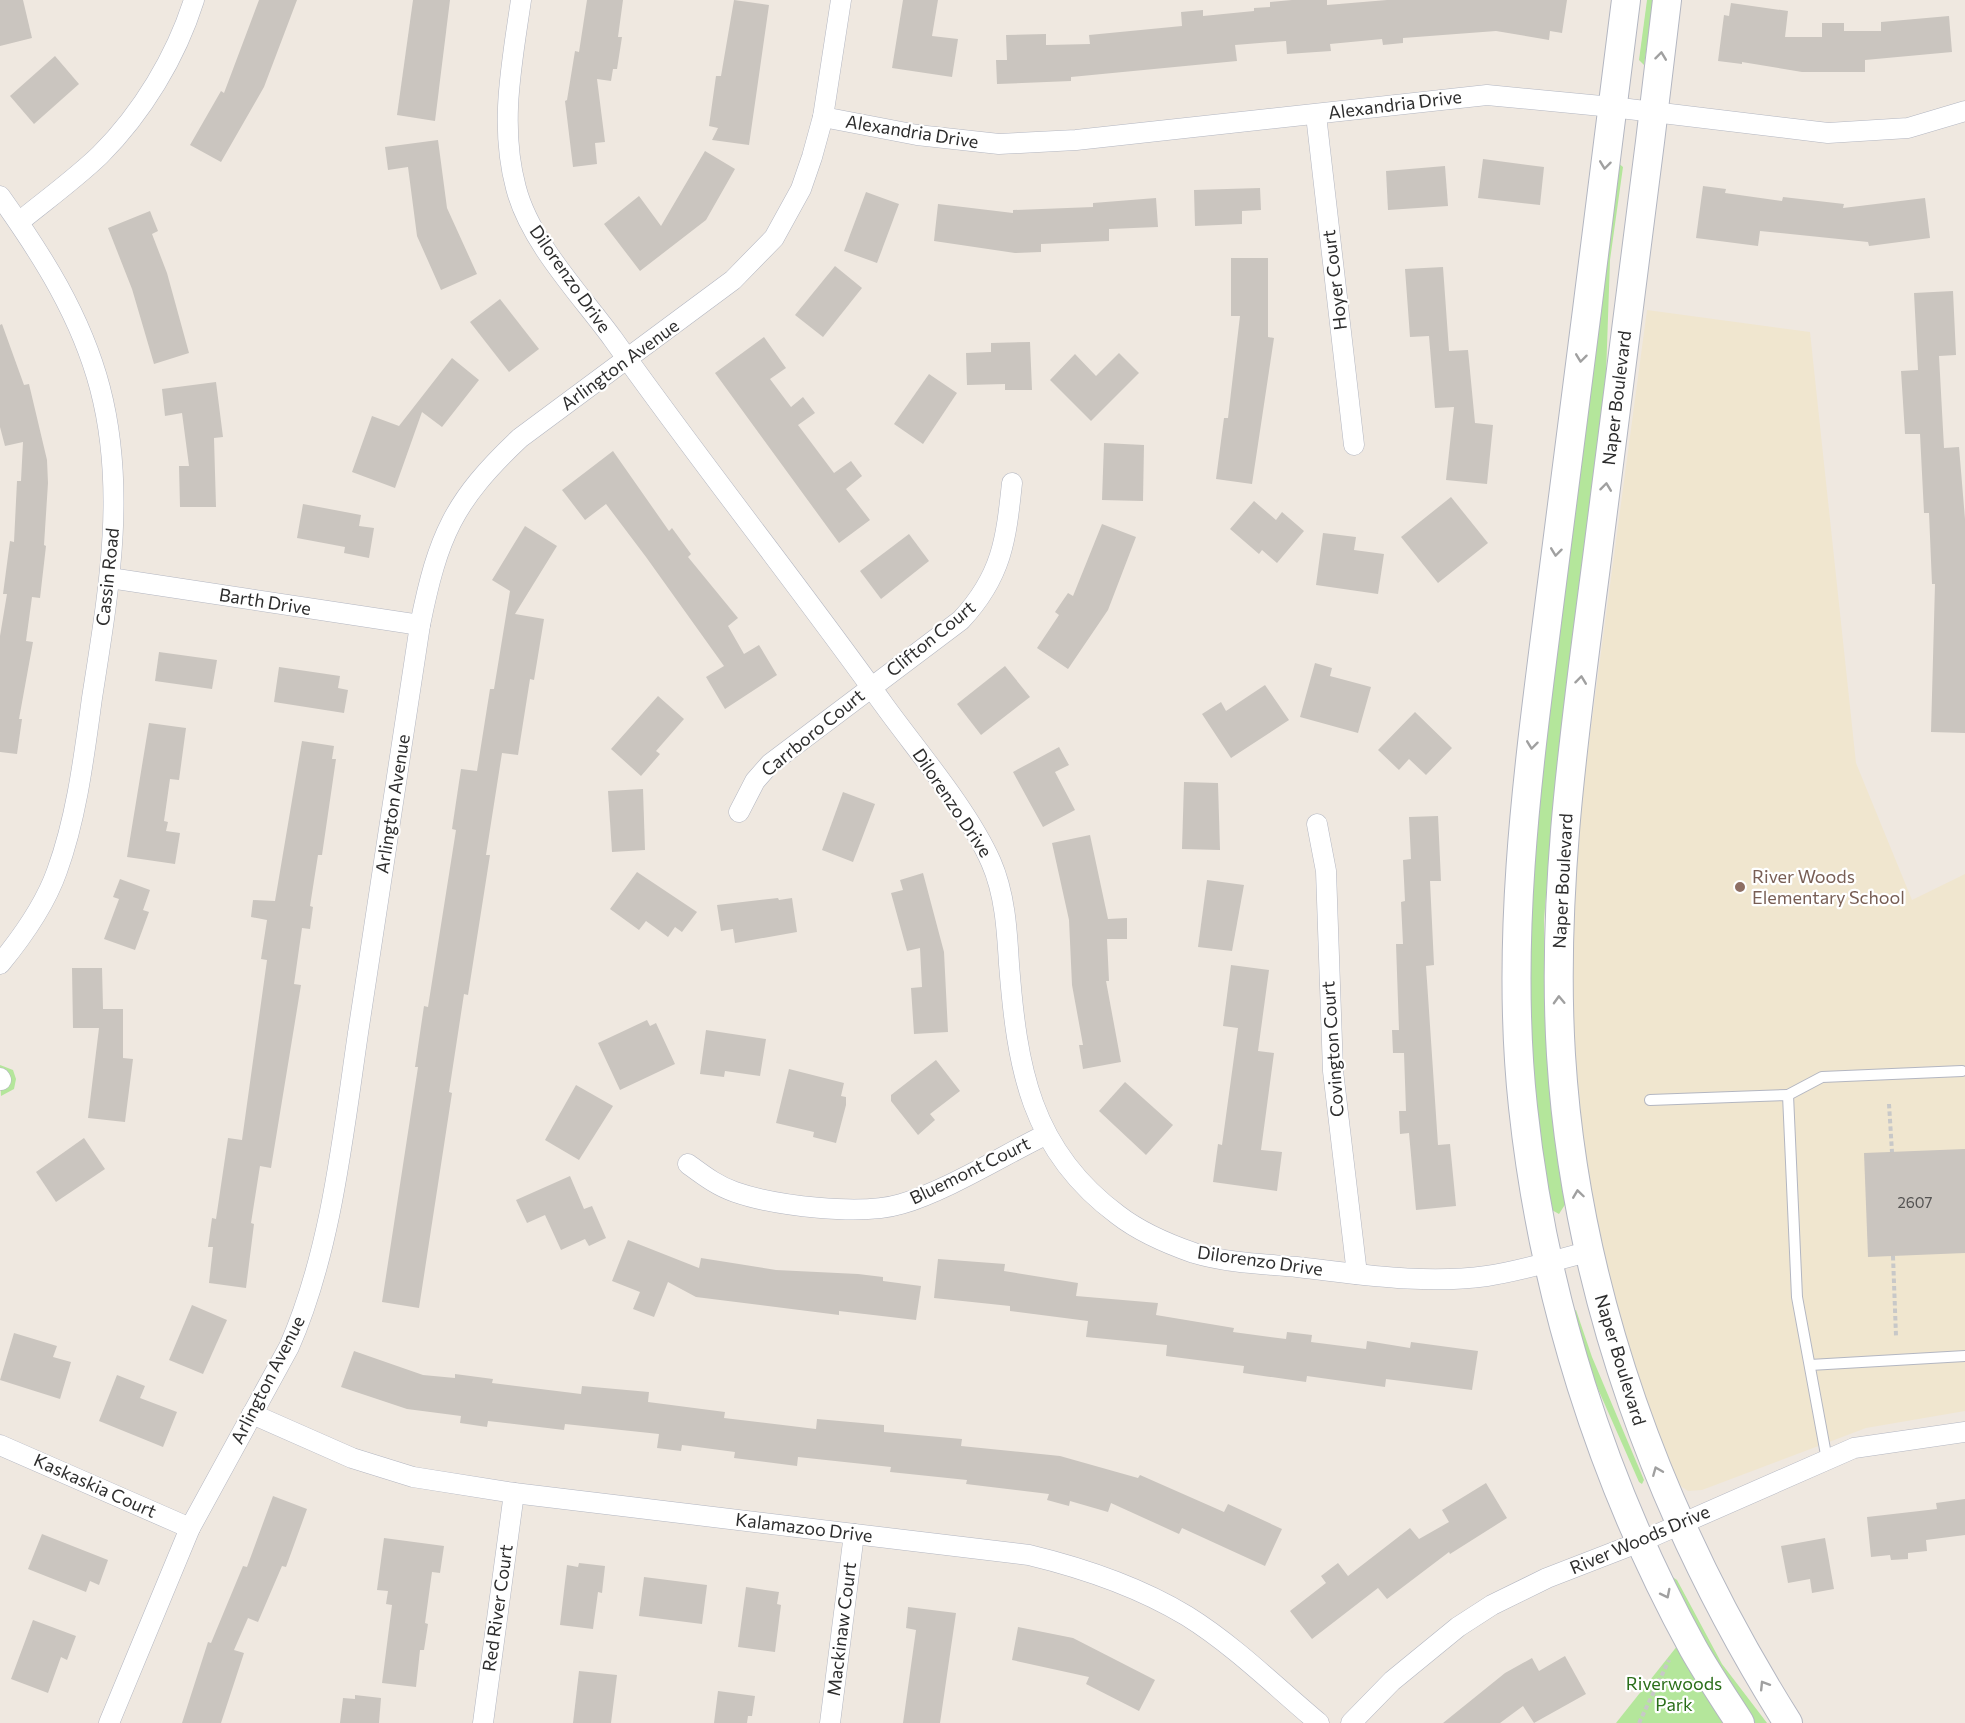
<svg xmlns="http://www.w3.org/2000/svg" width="1965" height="1723" viewBox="0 0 1965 1723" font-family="Commissioner,sans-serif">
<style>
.education{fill:#f0e6cf}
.green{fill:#b4e69b}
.building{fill:#cac5bf}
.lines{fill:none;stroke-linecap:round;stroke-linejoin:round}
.lane-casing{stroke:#b3b6c1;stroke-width:12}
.street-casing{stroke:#b3b6c1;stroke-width:21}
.secondary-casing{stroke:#b3b6c1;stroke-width:30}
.path{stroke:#c8c8c8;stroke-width:4;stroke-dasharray:4.5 3;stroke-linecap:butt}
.lane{stroke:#fff;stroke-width:10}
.street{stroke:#fff;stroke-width:20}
.secondary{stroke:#fff;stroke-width:28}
.oneway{stroke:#a0a0a0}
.education-dot{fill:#8d6e63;stroke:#fff;stroke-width:2}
.labels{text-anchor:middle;stroke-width:4.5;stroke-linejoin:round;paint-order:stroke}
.number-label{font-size:15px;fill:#545352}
.street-label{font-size:18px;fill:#2d2d2d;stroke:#fff}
.education-label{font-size:18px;fill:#785e54;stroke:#fff;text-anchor:start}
.park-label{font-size:18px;fill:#2a6e19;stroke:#fff}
</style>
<rect width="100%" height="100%" fill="#efe8e0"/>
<path class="education" d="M1647,310L1810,332L1856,763L1912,900L1965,874V1411L1866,1428L1702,1490L1688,1491L1676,1483L1631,1367L1599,1240L1581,1138L1572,1035L1571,932L1577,831Z"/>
<g class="green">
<path d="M1647,0H1654L1644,65L1639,60Z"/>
<path d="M1617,162L1623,167L1610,260L1606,375L1553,811L1544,920L1545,997L1566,1203L1559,1214L1550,1209L1534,1102L1529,1024L1531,854Z"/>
<path d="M0,1065L13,1070L16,1079L14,1089L1,1096Z"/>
<path d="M1576,1310L1592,1357L1644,1480L1642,1484L1639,1482L1587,1364L1573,1311Z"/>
<path d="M1671,1576L1677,1580L1722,1664L1767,1723H1751L1725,1682Z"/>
<path d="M1678,1645L1724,1723H1616Z"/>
</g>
<g class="building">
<path d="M0,0H23L32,38L0,46Z"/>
<path d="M259,0H297L264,87L221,162L190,145L221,91L224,93Z"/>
<path d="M413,0H450L435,121L397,115Z"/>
<path d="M587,0H623L618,37H622L617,69H613L611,81L597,79L605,142L595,143L597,164L573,167L565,101L567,100L575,51L579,52Z"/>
<path d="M734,0L769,5L749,145L712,140L718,128L709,126L716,76H721Z"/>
<path d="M903,0H938L932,36L958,39L952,77L892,68Z"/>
<path d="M1292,0H1327V5L1387,0H1567L1562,33L1550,31L1549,40L1496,31L1403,38V43L1383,45L1382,39L1330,44L1331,51L1287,54L1286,41L1235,45L1237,61L1071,77V81L997,84L996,60H1007L1006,35L1046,34V45L1090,44L1089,35L1182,26L1181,12L1203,10V16L1254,11V8L1270,7V2Z"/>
<path d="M1731,3L1788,11L1785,37H1822V23H1844V31H1881V22L1949,16L1952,52L1865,60V72H1802L1742,62V64L1718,61L1724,15L1729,16Z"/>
<path d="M55,56L79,84L34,124L10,96Z"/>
<path d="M438,140L447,208L477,274L441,290L417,236L408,167L388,170L385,147Z"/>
<path d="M705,151L735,169L706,220L640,271L604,224L639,196L661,226Z"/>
<path d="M1483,159L1544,167L1540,205L1478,198Z"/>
<path d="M1445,166L1448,206L1388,210L1386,171Z"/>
<path d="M1703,186L1726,189L1725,193L1782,201L1783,197L1844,204L1843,208L1925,198L1930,238L1869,246L1868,242L1760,231L1758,246L1696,238Z"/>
<path d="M1260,188L1261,210L1242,211V224L1195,226L1194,190Z"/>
<path d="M866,192L899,204L877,263L844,251Z"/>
<path d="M1156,198L1158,227L1109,229V241L1041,244V252L1015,253L934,241L938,204L1013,213V210L1093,207V203Z"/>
<path d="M150,211L158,231L152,234L167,273L189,353L154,364L132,289L108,228Z"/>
<path d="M1231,258H1268V337L1274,338L1252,484L1216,479L1224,418H1228L1240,316H1231Z"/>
<path d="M835,266L862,288L823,337L795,315Z"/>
<path d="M1443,267L1449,351L1468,350L1475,423L1493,425L1487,484L1446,480L1454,407L1435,408L1429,336L1410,337L1405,269Z"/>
<path d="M1953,291L1956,355L1939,356L1944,448L1959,447L1965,519V733L1931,732L1935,584H1932L1929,513H1924L1920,434H1905L1901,371L1918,370L1914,293Z"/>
<path d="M500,299L539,349L509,372L470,322Z"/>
<path d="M2,324L24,385L29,384L47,460L48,483L44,545L46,546L40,598L32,597L26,641L33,642L19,719H22L17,754L0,752V636L7,594H3L10,541L14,542L17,481H21L23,442L5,446L0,427V325Z"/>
<path d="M764,337L786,368L770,379L791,407L803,397L815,413L798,425L834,473L851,461L862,476L846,489L870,520L839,543L715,373Z"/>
<path d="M1030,342L1032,390H1005V384L967,385L966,353L991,352V343Z"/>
<path d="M1119,353L1139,373L1091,421L1050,380L1075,354L1096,376Z"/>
<path d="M452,358L479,380L442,427L422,412L395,488L352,472L372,416L399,426Z"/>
<path d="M929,374L957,393L923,444L894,424Z"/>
<path d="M216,382L223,437L214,438L216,507H180L179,466H189L182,413L165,416L162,389Z"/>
<path d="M1104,443L1144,445L1143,501L1102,500Z"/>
<path d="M613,451L669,531L672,528L691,554L688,557L738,618L728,626L744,654L759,645L777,675L725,709L706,677L724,666L646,557L606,504L585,520L562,490Z"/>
<path d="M1451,497L1488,543L1438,583L1401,537Z"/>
<path d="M1254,501L1276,520L1282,512L1304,531L1277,563L1262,550L1259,554L1230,529Z"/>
<path d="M303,504L361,515L359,526L374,528L369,558L344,553L345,547L297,538Z"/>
<path d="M1102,524L1136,537L1108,610L1068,669L1037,648L1059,615L1055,612L1068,593L1073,596Z"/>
<path d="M525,526L557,546L515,614L544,619L534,680L530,679L518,755L502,753L486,855H490L468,995L464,994L449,1092L452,1093L419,1308L382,1302L418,1067H415L424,1006L428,1007L456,830L452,829L461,769L477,771L490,689H494L510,591L492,580Z"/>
<path d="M1323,533L1356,537L1354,550L1384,554L1378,594L1316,585Z"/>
<path d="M909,534L929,561L881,599L860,571Z"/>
<path d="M159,652L217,660L212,689L155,681Z"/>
<path d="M1315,663L1332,668L1330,676L1371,687L1358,733L1300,717Z"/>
<path d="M1005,666L1030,697L981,735L957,704Z"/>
<path d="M279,667L340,676L338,688L348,690L344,713L274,702Z"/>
<path d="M1265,685L1289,720L1231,758L1202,714L1221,702L1226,711Z"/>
<path d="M658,696L684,719L656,751L660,754L641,776L611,749Z"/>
<path d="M1415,712L1452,748L1426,775L1409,759L1399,770L1378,750Z"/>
<path d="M149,723L186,728L179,780L170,779L164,821L168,822L166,831L180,833L175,864L127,857Z"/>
<path d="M302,741L334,746L332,759H336L322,855H318L310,906L313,907L310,929L302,928L294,984L301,985L271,1168L260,1166L251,1223L254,1224L246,1288L209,1283L213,1247H208L212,1218L216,1219L228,1138L242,1140L267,960L261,959L267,920L251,917L253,900L275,901Z"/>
<path d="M1059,747L1069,765L1055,772L1075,810L1043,827L1013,772Z"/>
<path d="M1184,782L1218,783L1220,850L1182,849Z"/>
<path d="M643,789L645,850L612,852L608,791Z"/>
<path d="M843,792L875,804L853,862L822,850Z"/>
<path d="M1438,816L1441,881H1430L1434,965L1426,966L1438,1145L1450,1144L1456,1206L1416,1210L1409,1133L1400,1134L1399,1111H1406L1404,1053H1393L1392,1030H1399L1396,944H1403L1401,902L1405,901L1403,860L1411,859L1409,817Z"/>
<path d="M1090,835L1108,919L1127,918V939H1107L1109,981H1106L1121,1062L1083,1069L1079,1045H1083L1072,985L1069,920L1052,843Z"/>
<path d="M637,872L697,912L682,932L675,927L668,937L646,921L639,930L610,909Z"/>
<path d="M923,873L944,952L948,1032L914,1034L911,988L922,987L920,948L907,951L891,893L903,890L900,880Z"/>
<path d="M120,879L150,890L143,910L149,912L135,950L104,939L119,899L113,897Z"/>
<path d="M1207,880L1244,885L1232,951L1198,947Z"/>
<path d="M778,898L779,900L792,898L797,932L735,943L733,929L721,931L717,905Z"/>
<path d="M1231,965L1269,970L1258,1051L1274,1053L1261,1150L1282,1152L1277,1191L1213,1182L1218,1144L1222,1145L1238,1028L1223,1026Z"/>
<path d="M72,968H102L103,1009H123V1058L133,1059L125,1122L88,1118L99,1028H73Z"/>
<path d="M647,1020L650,1026L656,1023L675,1064L620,1090L598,1043Z"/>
<path d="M706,1030L766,1039L760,1076L725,1071L724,1077L700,1074Z"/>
<path d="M936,1060L960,1091L930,1114L935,1120L918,1135L891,1101V1095Z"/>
<path d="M789,1069L844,1083L841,1096L846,1097V1105L836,1143L813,1137L814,1132L776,1123Z"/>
<path d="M1125,1082L1173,1125L1146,1155L1099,1111Z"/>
<path d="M576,1085L613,1106L579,1160L545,1140Z"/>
<path d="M84,1138L105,1169L56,1202L36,1172Z"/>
<path d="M1965,1149V1253L1868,1257L1864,1153Z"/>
<path d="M570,1176L584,1209L592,1206L606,1238L589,1246L585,1239L561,1250L545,1215L527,1223L516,1200Z"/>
<path d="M628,1240L699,1268L701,1258L776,1270L858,1274L883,1277V1281L921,1286L916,1320L839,1311V1315L696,1297L668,1282L654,1317L633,1309L640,1292L612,1281Z"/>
<path d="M938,1259L1005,1264L1004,1271L1078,1283L1076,1296L1158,1303L1156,1315L1234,1328L1233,1332L1286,1339L1287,1332L1312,1335L1311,1342L1366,1349L1367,1341L1410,1348L1411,1342L1478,1351L1472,1390L1386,1379L1385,1387L1307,1376L1306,1382L1243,1373L1244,1366L1166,1356L1167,1345L1086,1337L1088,1321L1010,1311V1306L934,1298Z"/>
<path d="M192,1305L227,1320L203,1374L169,1360Z"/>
<path d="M14,1333L57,1346L53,1357L71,1362L60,1399L0,1380Z"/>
<path d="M354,1351L423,1375L455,1378V1374L493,1379L492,1383L581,1394L582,1386L649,1392L648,1402L725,1412L724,1418L816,1429L817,1419L884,1425V1432L962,1439L961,1446L1060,1456L1138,1478L1140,1475L1224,1512L1228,1504L1282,1529L1265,1566L1182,1528L1179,1534L1111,1503L1108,1512L1070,1501L1069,1506L1047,1500L1049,1494L966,1484L967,1480L890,1472L891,1467L798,1457L797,1466L734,1458L735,1452L682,1445L681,1451L657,1448L659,1434L565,1424L564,1430L488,1421L487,1427L460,1423L461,1416L407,1409L341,1387Z"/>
<path d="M117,1375L145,1386L140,1398L177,1412L163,1447L99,1421Z"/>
<path d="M1486,1483L1507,1518L1450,1554L1449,1552L1387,1599L1378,1588L1312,1639L1290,1611L1326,1583L1321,1576L1338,1563L1348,1576L1410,1528L1419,1539L1449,1522L1442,1510Z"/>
<path d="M273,1496L307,1509L286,1567L282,1566L258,1622L248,1618L234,1650L244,1653L221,1723H182L208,1642L211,1643L243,1566L247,1567Z"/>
<path d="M1965,1499V1535L1926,1540L1927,1551L1908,1553V1559L1891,1560L1890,1555L1871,1557L1867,1517L1937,1509L1936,1503Z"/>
<path d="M42,1534L108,1560L99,1585L90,1581L86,1592L28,1569Z"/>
<path d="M384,1538L444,1546L440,1573L432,1572L425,1623L428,1624L424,1650H420L416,1687L382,1683L392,1605L386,1604L388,1591L377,1590Z"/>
<path d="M1825,1538L1834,1589L1812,1593L1810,1579L1788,1583L1781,1546Z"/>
<path d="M579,1563L605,1566L602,1593L598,1592L593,1629L560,1625L567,1565L578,1567Z"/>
<path d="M644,1577L707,1585L702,1624L639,1616Z"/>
<path d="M746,1587L779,1592L777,1604L781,1605L775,1652L738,1647Z"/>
<path d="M908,1607L956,1613L940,1723H903L916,1630L906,1628Z"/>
<path d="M33,1620L76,1636L67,1660L61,1657L48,1693L11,1679Z"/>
<path d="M1018,1627L1073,1638L1155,1680L1139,1711L1086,1684L1089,1677L1012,1660Z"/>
<path d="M1565,1656L1586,1694L1534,1723L1523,1706L1500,1723H1443L1505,1673L1532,1658L1539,1671Z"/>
<path d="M579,1671L617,1675L611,1723H573Z"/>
<path d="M718,1691L755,1696L752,1716H748L747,1723H714Z"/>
<path d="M355,1695L381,1698L379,1723H340L343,1698L355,1699Z"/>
</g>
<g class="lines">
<defs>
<g id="lane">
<path d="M1788,1095L1822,1077L1962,1071"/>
<path d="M1650,1100L1788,1095L1797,1297L1827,1460"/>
<path d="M1810,1365L1965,1356"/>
</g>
<g id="street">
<path d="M521,0C512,63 499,125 516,188C530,242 580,294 613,339C701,463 796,582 884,705C918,752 968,810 991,862C1005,894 1007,930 1009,964C1017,1067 1030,1150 1118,1215C1140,1232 1168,1244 1194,1253C1227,1263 1264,1264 1297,1267C1360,1274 1423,1285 1487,1276C1521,1271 1555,1260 1588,1252"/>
<path d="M1316,115L1354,445"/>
<path d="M823,117L917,135L999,144L1076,140L1487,95L1612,107L1828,133L1908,128L1965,111"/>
<path d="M0,196C42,255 81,316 100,388C127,491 108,595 92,698C84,756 77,816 57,871C45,905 23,936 0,964"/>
<path d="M19,222C46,200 75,179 100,155C142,113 176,57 194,0"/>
<path d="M110,578L420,625"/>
<path d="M739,812L755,781L770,764L961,620C1002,576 1006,540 1012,483"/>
<path d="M1317,824L1326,871L1333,1071L1357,1274"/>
<path d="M0,1078L1,1080"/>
<path d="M688,1164C703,1175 717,1186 735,1192C775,1206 861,1216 901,1204C946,1191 1002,1156 1045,1135"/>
<path d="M252,1414L352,1458L413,1477L514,1493L1029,1555C1083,1568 1139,1587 1187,1616C1235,1646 1276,1687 1319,1723"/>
<path d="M0,1445L190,1528"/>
<path d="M109,1723L190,1528L289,1347C331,1252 343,1136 358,1033C379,897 400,761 420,625C438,536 453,501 520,438L733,280L774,238L801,189L812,157L823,117L841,0"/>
<path d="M483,1723L514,1493"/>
<path d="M830,1723L854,1534"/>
<path d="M1351,1723L1392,1681L1458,1627L1492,1605L1547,1578L1640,1542L1854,1448L1965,1432"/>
</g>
<g id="secondary">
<path d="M1626,0C1602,194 1577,389 1552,583C1530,757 1504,932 1523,1107C1543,1295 1602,1482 1693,1648C1707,1673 1724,1698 1740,1723"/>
<path d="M1667,0C1645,189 1620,378 1596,566C1575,728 1551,891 1561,1055C1576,1294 1661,1521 1788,1723"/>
</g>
</defs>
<use href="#lane" class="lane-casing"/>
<use href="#street" class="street-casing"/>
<use href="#secondary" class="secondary-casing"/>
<g class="path">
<path d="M1889,1104L1892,1152"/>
<path d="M1893,1256L1896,1336"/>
<path d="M1639,1723L1669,1660"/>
</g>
<use href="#lane" class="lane"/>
<use href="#street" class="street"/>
<use href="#secondary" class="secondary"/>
</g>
<defs><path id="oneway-chevron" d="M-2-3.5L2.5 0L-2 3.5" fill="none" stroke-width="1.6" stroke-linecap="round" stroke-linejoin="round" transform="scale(1.5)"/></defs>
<g class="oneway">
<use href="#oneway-chevron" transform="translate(1661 56) rotate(-83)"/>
<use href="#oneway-chevron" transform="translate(1605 165) rotate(97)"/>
<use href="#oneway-chevron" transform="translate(1581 358) rotate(97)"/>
<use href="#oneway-chevron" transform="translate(1606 487) rotate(-83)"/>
<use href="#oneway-chevron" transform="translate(1556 552) rotate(97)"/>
<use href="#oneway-chevron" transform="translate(1581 680) rotate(-83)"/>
<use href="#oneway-chevron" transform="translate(1532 745) rotate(97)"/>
<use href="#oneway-chevron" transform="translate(1559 1000) rotate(-92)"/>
<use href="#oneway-chevron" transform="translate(1578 1194) rotate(-98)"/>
<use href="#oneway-chevron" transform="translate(1657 1471) rotate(-112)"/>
<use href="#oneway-chevron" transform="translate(1666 1594) rotate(63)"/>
<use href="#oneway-chevron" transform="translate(1764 1685) rotate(-122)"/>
</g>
<circle class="education-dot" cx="1740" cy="887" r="6"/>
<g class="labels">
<g class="number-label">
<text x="1915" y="1208">2607</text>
</g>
<g class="street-label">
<text transform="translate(1395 105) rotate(-7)" y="6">Alexandria Drive</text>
<text transform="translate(912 132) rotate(9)" y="6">Alexandria Drive</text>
<text transform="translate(570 279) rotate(55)" y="6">Dilorenzo Drive</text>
<text transform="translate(1335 280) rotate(-97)" y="6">Hoyer Court</text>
<text transform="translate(620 365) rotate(-36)" y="6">Arlington Avenue</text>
<text transform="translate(1617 398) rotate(-83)" y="6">Naper Boulevard</text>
<text transform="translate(108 577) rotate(-84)" y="6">Cassin Road</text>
<text transform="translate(265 602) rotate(9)" y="6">Barth Drive</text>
<text transform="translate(931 639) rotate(-39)" y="6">Clifton Court</text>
<text transform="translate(813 733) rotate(-39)" y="6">Carrboro Court</text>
<text transform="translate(952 803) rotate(56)" y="6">Dilorenzo Drive</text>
<text transform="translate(393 804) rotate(-81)" y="6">Arlington Avenue</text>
<text transform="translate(1563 881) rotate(-87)" y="6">Naper Boulevard</text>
<text transform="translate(1333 1049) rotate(-94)" y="6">Covington Court</text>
<text transform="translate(970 1171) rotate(-26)" y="6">Bluemont Court</text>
<text transform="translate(1260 1261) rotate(8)" y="6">Dilorenzo Drive</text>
<text transform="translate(1620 1360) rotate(73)" y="6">Naper Boulevard</text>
<text transform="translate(268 1380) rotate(-63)" y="6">Arlington Avenue</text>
<text transform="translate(95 1486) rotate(24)" y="6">Kaskaskia Court</text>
<text transform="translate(804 1528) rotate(7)" y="6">Kalamazoo Drive</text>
<text transform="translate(1640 1540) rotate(-23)" y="6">River Woods Drive</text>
<text transform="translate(498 1608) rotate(-82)" y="6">Red River Court</text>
<text transform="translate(842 1629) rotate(-83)" y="6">Mackinaw Court</text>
</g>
<g class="education-label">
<text x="1752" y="883">River Woods<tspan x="1752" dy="21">Elementary School</tspan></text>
</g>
<g class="park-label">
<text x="1674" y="1690">Riverwoods<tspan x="1674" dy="21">Park</tspan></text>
</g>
</g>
</svg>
